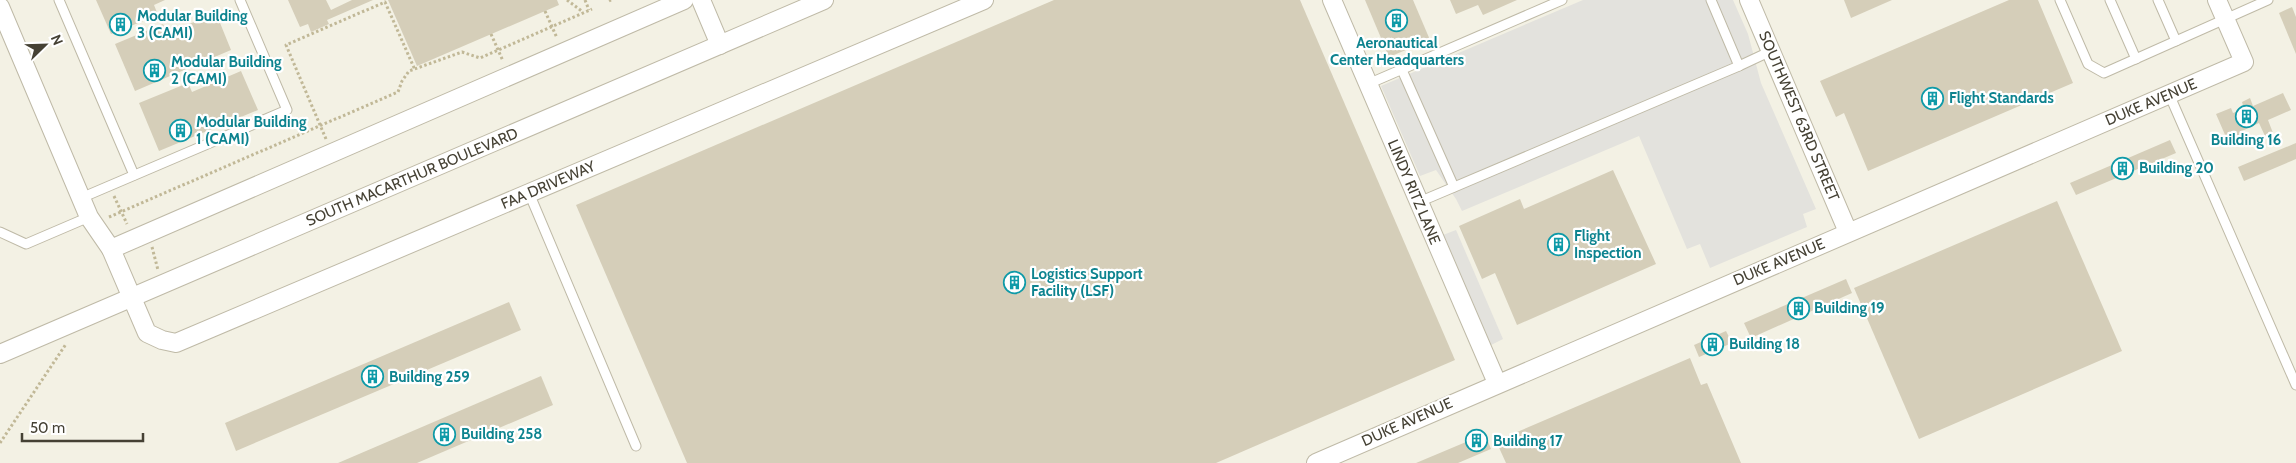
<svg xmlns="http://www.w3.org/2000/svg" width="2296" height="463" viewBox="0 0 2296 463" font-family="Cabin,sans-serif">
<style>
.parking{fill:#e3e2dd}
.building{fill:#d5ceb9}
.lines{fill:none;stroke-linecap:round;stroke-linejoin:round}
.service-casing{stroke:#bfbaa7;stroke-width:11}
.minor-casing{stroke:#bfbaa7;stroke-width:20}
.path{stroke:#c1b897;stroke-width:3;stroke-dasharray:2.5 2.5;stroke-linecap:butt}
.service{stroke:#fff;stroke-width:9}
.minor{stroke:#fff;stroke-width:18}
.labels{text-anchor:middle;stroke-width:4.5;stroke-linejoin:round;paint-order:stroke}
.culture-label{font-size:15px;font-weight:bold;fill:#0d838f;stroke:#fff;text-anchor:start}
.street-label{font-size:15px;fill:#454134;stroke:#fff}
</style>
<rect width="100%" height="100%" fill="#f3f1e4"/>
<g class="parking">
<path d="M1583,0H1733L1748,34L1761,83L1816,209L1803,214L1807,227L1710,268L1700,244L1687,249L1639,136L1462,211L1456,199L1436,170L1420,176L1381,86Z"/>
<path d="M1456,230L1503,339L1491,345L1443,235Z"/>
</g>
<g class="building">
<path d="M96,0H165L154,5L158,15L111,34Z"/>
<path d="M288,0H326L331,10L352,0H373L327,20L329,24L311,32L308,24L300,27Z"/>
<path d="M388,0H557L559,5L417,66Z"/>
<path d="M1054,0H1300L1455,360L1216,463H687L576,205Z"/>
<path d="M1365,0H1413L1430,40L1389,57Z"/>
<path d="M1450,0H1517L1483,15L1478,5L1456,14Z"/>
<path d="M1844,0H1892L1851,18Z"/>
<path d="M2009,0H2038L2073,83L1868,171L1844,113L1836,117L1820,81Z"/>
<path d="M2292,7L2296,17V54L2279,13Z"/>
<path d="M216,13L231,50L135,91L115,44L163,24L167,33Z"/>
<path d="M241,71L258,110L159,151L139,103L188,83L192,92Z"/>
<path d="M2283,93L2291,110L2268,120L2273,133L2265,136L2259,123L2242,131L2245,137L2229,144L2216,114L2231,108L2233,113L2244,109L2242,102L2250,98L2253,106Z"/>
<path d="M2170,140L2176,153L2076,195L2070,183Z"/>
<path d="M2296,143V159L2244,181L2238,167Z"/>
<path d="M1613,170L1656,264L1517,325L1495,273L1482,279L1459,226L1520,199L1524,209Z"/>
<path d="M2057,201L2122,351L1919,439L1854,288Z"/>
<path d="M1846,279L1852,293L1751,338L1744,323Z"/>
<path d="M509,302L521,330L236,451L225,423Z"/>
<path d="M1726,331L1732,343L1699,357L1694,345Z"/>
<path d="M1690,358L1701,385L1707,383L1741,463H1506L1496,441Z"/>
<path d="M541,376L553,405L417,463H338Z"/>
<path d="M1485,434L1491,449L1458,463H1416Z"/>
</g>
<g class="lines">
<defs>
<g id="service">
<path d="M59,0L134,175"/>
<path d="M1711,0L1739,66L1771,51"/>
<path d="M2060,0L2088,64L2104,73L2268,0"/>
<path d="M2110,0L2136,59"/>
<path d="M2158,0L2176,41"/>
<path d="M1402,70L1454,187"/>
<path d="M1368,84L1562,0"/>
<path d="M2169,94L2296,385"/>
<path d="M529,193L636,446"/>
<path d="M81,198L287,110L240,0"/>
<path d="M1419,202L1739,66"/>
<path d="M0,232L26,244L89,217"/>
</g>
<g id="minor">
<path d="M701,0L720,45"/>
<path d="M1332,0L1497,383"/>
<path d="M1749,0L1848,232"/>
<path d="M0,7L89,217L111,249L147,333L162,340L176,343L984,0"/>
<path d="M111,249L684,0"/>
<path d="M0,354L824,0"/>
<path d="M1316,463L2244,62L2217,0"/>
</g>
</defs>
<use href="#service" class="service-casing"/>
<use href="#minor" class="minor-casing"/>
<g class="path">
<path d="M567,0L583,12"/>
<path d="M585,0L589,10"/>
<path d="M609,1L611,0"/>
<path d="M545,11L557,38"/>
<path d="M491,34L503,61"/>
<path d="M326,139L286,45L385,2L415,70"/>
<path d="M114,196L127,224"/>
<path d="M109,217L398,92L402,81L409,71L462,52L480,58L592,9"/>
<path d="M152,247L158,270"/>
<path d="M0,443L66,344"/>
</g>
<use href="#service" class="service"/>
<use href="#minor" class="minor"/>
</g>
<defs>
<symbol id="building-ring" viewBox="-11 -11 22 22"><circle r="9.5" fill="#fff" stroke="#0f9aa8" stroke-width="1.5"/><path d="M-4-6H4V6H1V3H-1V6H-4ZM-2.5-4.3h1.7v1.8h-1.7ZM.8-4.3h1.7v1.8H.8ZM-2.5-1h1.7V.8h-1.7ZM.8-1h1.7V.8H.8Z" fill="#0f9aa8"/></symbol>
</defs>
<g fill-rule="evenodd">
<use href="#building-ring" x="1384" y="8" width="25" height="25"/>
<use href="#building-ring" x="108" y="12" width="25" height="25"/>
<use href="#building-ring" x="142" y="58" width="25" height="25"/>
<use href="#building-ring" x="1920" y="86" width="25" height="25"/>
<use href="#building-ring" x="2234" y="104" width="25" height="25"/>
<use href="#building-ring" x="168" y="118" width="25" height="25"/>
<use href="#building-ring" x="2110" y="156" width="25" height="25"/>
<use href="#building-ring" x="1546" y="232" width="25" height="25"/>
<use href="#building-ring" x="1002" y="270" width="25" height="25"/>
<use href="#building-ring" x="1786" y="296" width="25" height="25"/>
<use href="#building-ring" x="1700" y="332" width="25" height="25"/>
<use href="#building-ring" x="360" y="364" width="25" height="25"/>
<use href="#building-ring" x="432" y="422" width="25" height="25"/>
<use href="#building-ring" x="1464" y="428" width="25" height="25"/>
</g>
<g class="labels">
<g class="culture-label">
<text x="137" y="21">Modular Building<tspan x="137" dy="17">3 (CAMI)</tspan></text>
<text x="1397" y="48" text-anchor="middle">Aeronautical<tspan x="1397" dy="17">Center Headquarters</tspan></text>
<text x="171" y="67">Modular Building<tspan x="171" dy="17">2 (CAMI)</tspan></text>
<text x="1949" y="103">Flight Standards</text>
<text x="196" y="127">Modular Building<tspan x="196" dy="17">1 (CAMI)</tspan></text>
<text x="2246" y="145" text-anchor="middle">Building 16</text>
<text x="2139" y="173">Building 20</text>
<text x="1574" y="241">Flight<tspan x="1574" dy="17">Inspection</tspan></text>
<text x="1031" y="279">Logistics Support<tspan x="1031" dy="17">Facility (LSF)</tspan></text>
<text x="1814" y="313">Building 19</text>
<text x="1729" y="349">Building 18</text>
<text x="389" y="382">Building 259</text>
<text x="461" y="439">Building 258</text>
<text x="1493" y="446">Building 17</text>
</g>
<g class="street-label">
<text transform="translate(2151 102) rotate(-23)" y="5">DUKE AVENUE</text>
<text transform="translate(1799 116) rotate(67)" y="5">SOUTHWEST 63RD STREET</text>
<text transform="translate(412 177) rotate(-23)" y="5">SOUTH MACARTHUR BOULEVARD</text>
<text transform="translate(548 185) rotate(-23)" y="5">FAA DRIVEWAY</text>
<text transform="translate(1414 192) rotate(67)" y="5">LINDY RITZ LANE</text>
<text transform="translate(1779 262) rotate(-23)" y="5">DUKE AVENUE</text>
<text transform="translate(1407 422) rotate(-24)" y="5">DUKE AVENUE</text>
</g>
</g>
<g transform="translate(45 45) rotate(67)" stroke="#ffffff" stroke-width="4" paint-order="stroke">
<path d="M0-4L9 19L0 12L-9 19Z" fill="#454134"/>
<text y="-8" font-size="14" font-weight="bold" text-anchor="middle" fill="#454134">N</text>
</g>
<path d="M22 433v8h121v-8" fill="none" stroke="#454134" stroke-width="2.5"/>
<text x="30" y="433" font-size="15" fill="#454134" stroke="#ffffff" stroke-width="4" paint-order="stroke">50 m</text>
</svg>
